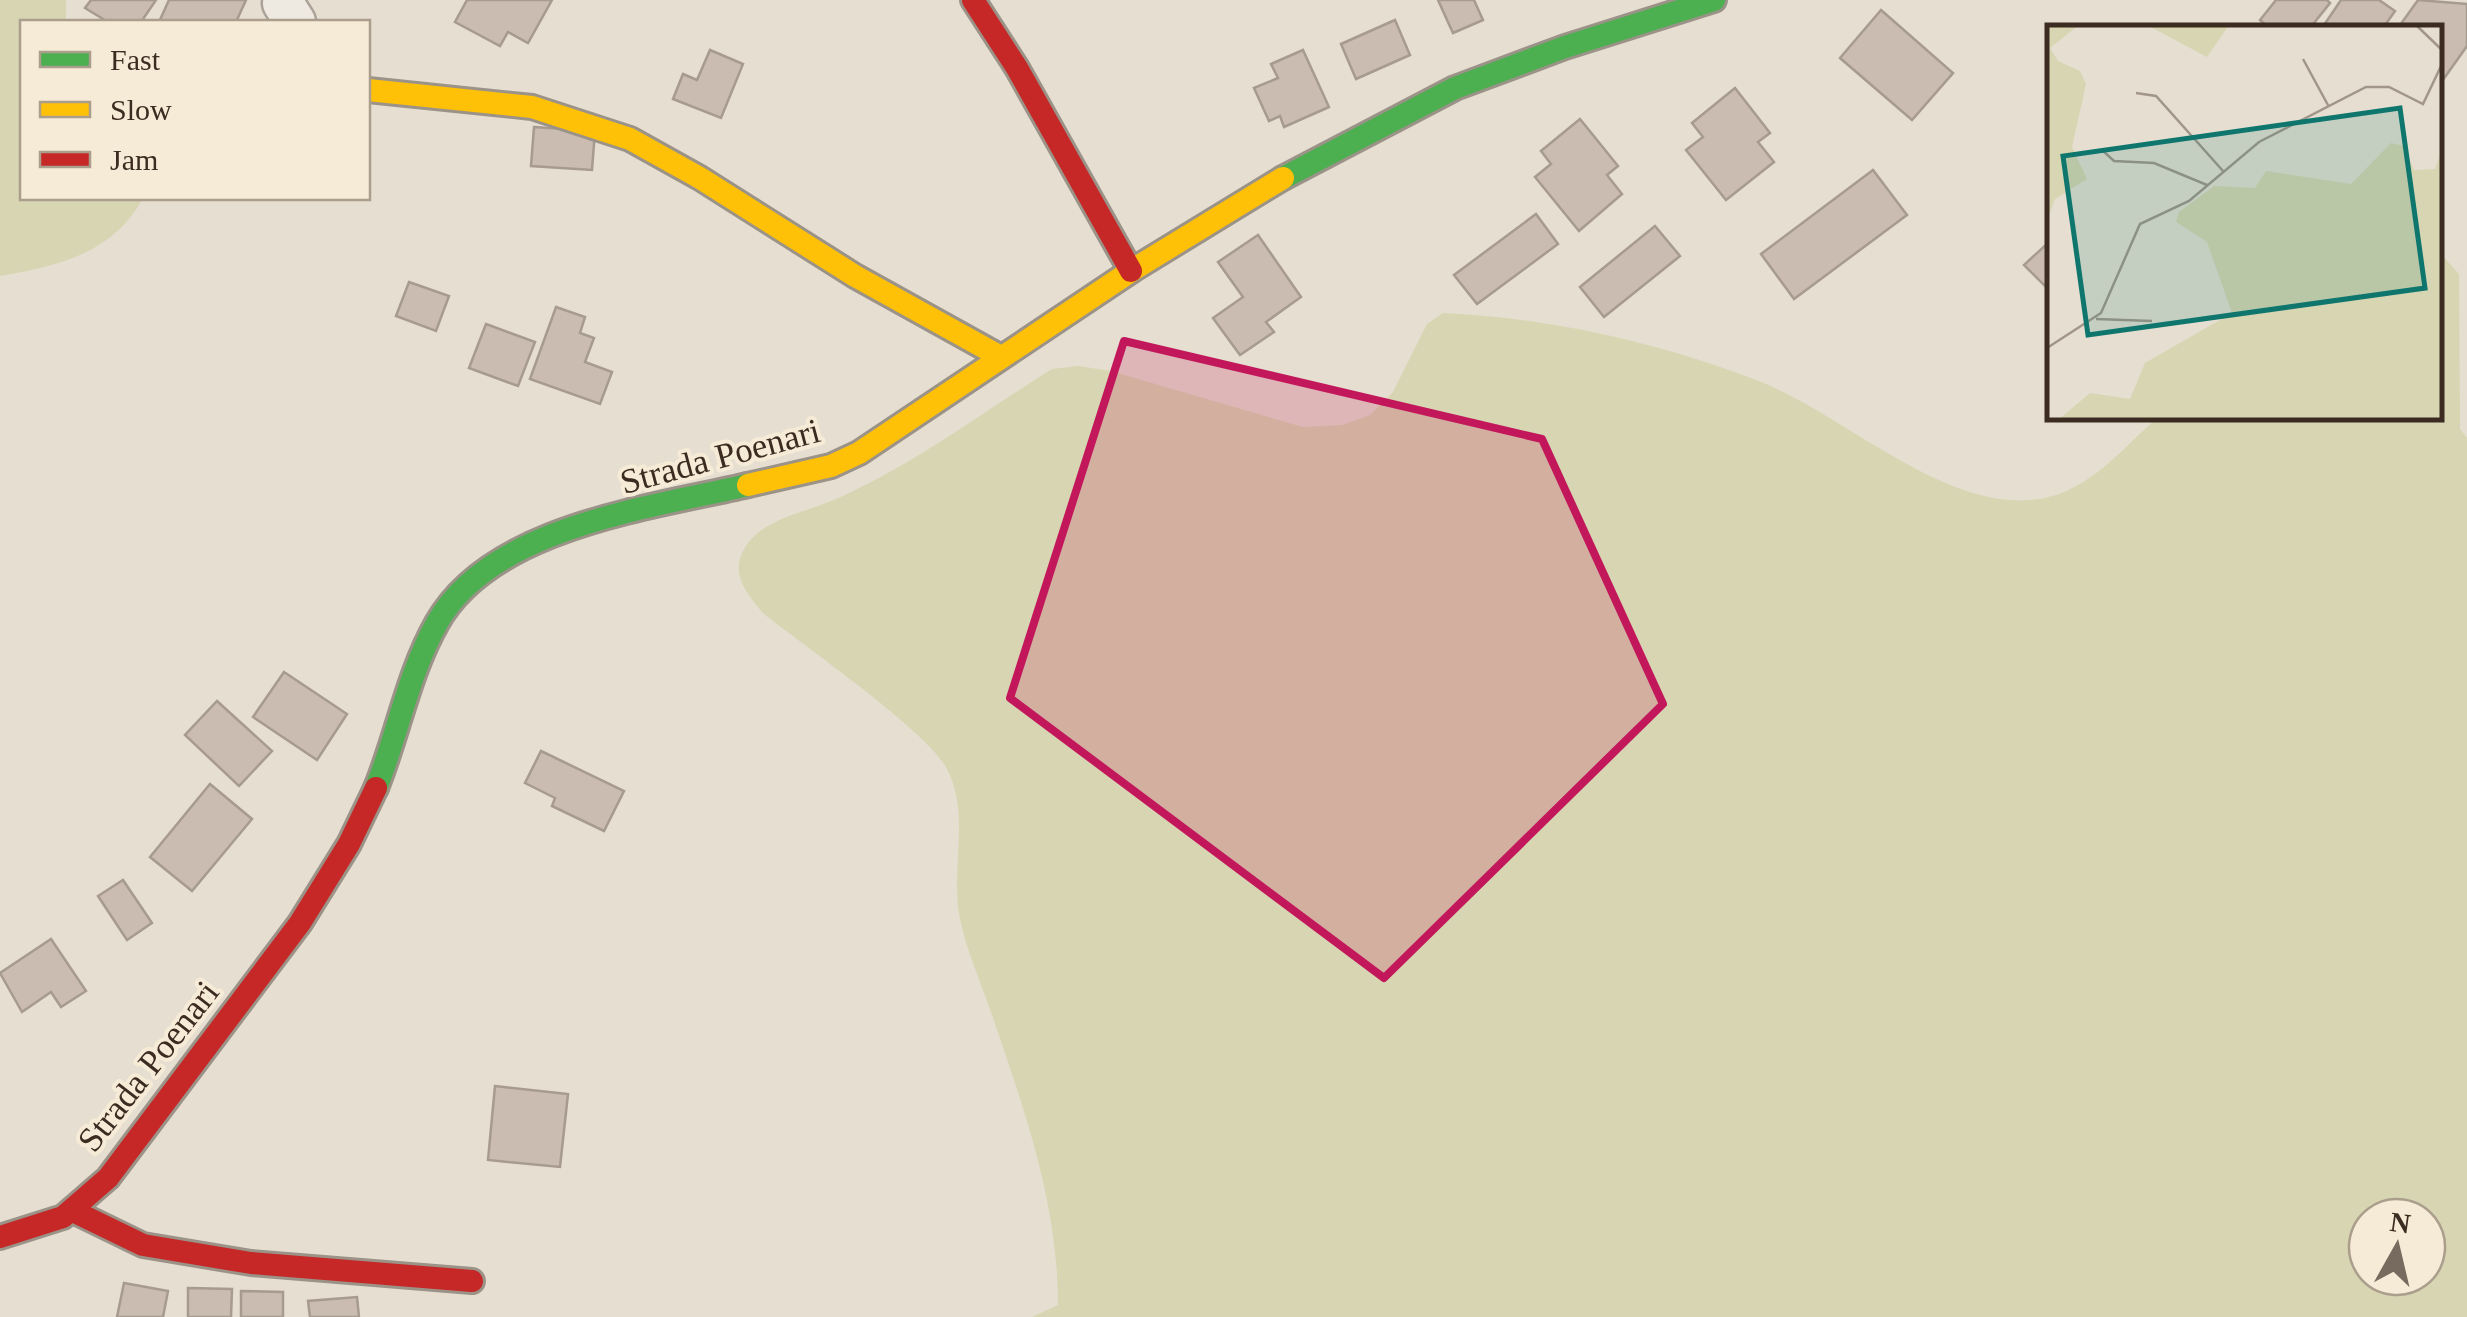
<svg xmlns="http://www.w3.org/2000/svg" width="2467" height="1317" viewBox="0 0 2467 1317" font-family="Georgia,serif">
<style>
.green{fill:#d7d5b2;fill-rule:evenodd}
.building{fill:#cabcb1;stroke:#a79a8f;stroke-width:2.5}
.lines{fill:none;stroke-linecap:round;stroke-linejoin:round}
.street-casing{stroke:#aba398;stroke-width:45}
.fast-casing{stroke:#9b9388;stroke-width:28}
.slow-casing{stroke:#9b9388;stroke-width:28}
.jam-casing{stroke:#9b9388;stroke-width:28}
.street{stroke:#eee9e1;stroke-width:40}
.fast{stroke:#4caf50;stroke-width:22}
.slow{stroke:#ffc107;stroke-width:22}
.jam{stroke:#c62828;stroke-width:22}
.marked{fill:#c2185b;fill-opacity:0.2;stroke:#c2185b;stroke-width:8;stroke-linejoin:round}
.labels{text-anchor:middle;stroke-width:8;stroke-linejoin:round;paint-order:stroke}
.street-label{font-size:35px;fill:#3b2b20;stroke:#f6ebd6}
.inset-road{fill:none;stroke:#a2968a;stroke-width:2.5}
.view{fill:#0f766e;fill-opacity:0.15;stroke:#0f766e;stroke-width:5}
.inset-edge{fill:none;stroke:#3b2b20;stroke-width:5}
</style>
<rect width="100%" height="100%" fill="#e6ded0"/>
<g class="green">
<path d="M0,0H66V22H22V198H143C113,253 59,266 0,276Z"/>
<path d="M2440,253L2459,274L2460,429L2467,438V1317H1032L1058,1305C1058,1202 1024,1109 991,1012C981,982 966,950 960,918C950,870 971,814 947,769C929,732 801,644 763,613C745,592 729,572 746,546C763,519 806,512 834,500C912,466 980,414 1052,369L1078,366L1111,371L1303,427L1342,425L1370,415L1393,392L1427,324L1443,313C1550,318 1656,342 1756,380C1842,412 1945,514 2040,499C2089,491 2122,449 2157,418H2440ZM2427,1217V1277H2367V1217Z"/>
</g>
<g class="building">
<path d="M91,0H156L141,22H108L85,8Z"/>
<path d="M169,0H246L236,22H159Z"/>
<path d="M467,0H552L528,43L508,32L500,46L455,22Z"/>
<path d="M1438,0H1474L1483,20L1453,33Z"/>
<path d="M2276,0H2327L2330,3L2310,28H2269L2260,20Z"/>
<path d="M2341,0H2379L2395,11L2383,28H2322Z"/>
<path d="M2418,0L2467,4V46L2440,84V28H2398Z"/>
<path d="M1881,10L1953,73L1912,120L1840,58Z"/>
<path d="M1395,20L1410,55L1356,79L1341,44Z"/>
<path d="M710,50L743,64L721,118L673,99L683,74L697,80Z"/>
<path d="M1303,50L1329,107L1284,127L1280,116L1269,121L1254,88L1278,78L1271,64Z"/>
<path d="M1735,88L1770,133L1758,142L1774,162L1726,200L1686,150L1703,137L1692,123Z"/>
<path d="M1580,119L1618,166L1607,175L1622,194L1579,231L1535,177L1551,164L1541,151Z"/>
<path d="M534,127L595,131L592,170L531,166Z"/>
<path d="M1873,170L1907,215L1794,299L1761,254Z"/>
<path d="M1536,214L1558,244L1477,304L1454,275Z"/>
<path d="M1655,226L1680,256L1604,317L1580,287Z"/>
<path d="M1258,235L1301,297L1266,322L1274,332L1240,355L1213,318L1243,297L1218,262Z"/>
<path d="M2050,241V291L2024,265Z"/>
<path d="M409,282L449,296L436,331L396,316Z"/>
<path d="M556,307L585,317L580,333L594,338L585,362L612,372L600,404L530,379Z"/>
<path d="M486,324L535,342L518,386L469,368Z"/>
<path d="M284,672L347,714L317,760L253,717Z"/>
<path d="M217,701L272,751L239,786L185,735Z"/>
<path d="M541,751L624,791L604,831L552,806L555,798L525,783Z"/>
<path d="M210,784L252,819L192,891L150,857Z"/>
<path d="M123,880L152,923L127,940L98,896Z"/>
<path d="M51,939L86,991L61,1007L51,992L22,1012L0,973Z"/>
<path d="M495,1086L568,1094L560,1167L488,1160Z"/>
<path d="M124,1283L168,1291L163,1317H117Z"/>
<path d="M188,1288L232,1289L231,1317H188Z"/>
<path d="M241,1291L283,1292V1317H241Z"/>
<path d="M357,1297L359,1317H310L308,1301Z"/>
</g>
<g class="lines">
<defs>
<path id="street" d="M283,3L295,22"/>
<g id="fast">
<path d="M1283,178L1455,88L1565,47L1714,0"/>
<path d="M376,788C398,734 408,674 437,623C491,527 649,508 748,485"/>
</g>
<g id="slow">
<path d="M368,90L532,107L630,139L700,178L855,276L1001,357"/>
<path d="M748,485L831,466L859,453L1134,269L1283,178"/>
</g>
<g id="jam">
<path d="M973,0L1017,68L1131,271"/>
<path d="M73,1211L143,1245L251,1263L472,1281"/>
<path d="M0,1237L63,1217L108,1178L300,923L349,844L376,788"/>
</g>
</defs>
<use href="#street" class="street-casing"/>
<use href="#fast" class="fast-casing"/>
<use href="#slow" class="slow-casing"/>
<use href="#jam" class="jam-casing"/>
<use href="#street" class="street"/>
<use href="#fast" class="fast"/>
<use href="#slow" class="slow"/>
<use href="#jam" class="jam"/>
</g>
<path class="marked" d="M1124,341L1542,439L1663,704L1384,978L1010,698Z"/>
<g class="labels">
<g class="street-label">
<text transform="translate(720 456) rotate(-15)" y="12">Strada Poenari</text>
<text transform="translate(148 1066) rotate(-52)" y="12">Strada Poenari</text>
</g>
</g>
<g transform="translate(2047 25)">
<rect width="395" height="395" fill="#e6ded0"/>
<path d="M0,0H32L3,23L11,36L33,46L39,59L25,122L40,154L8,174L0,195ZM100,0H182L160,32ZM344,118L357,121L367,145L388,144L395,125V395H11L43,368L83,374L98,338L185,288L160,217L129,197L132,187L167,161L208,163L219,146L304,159Z" fill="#d7d5b2"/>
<path class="inset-road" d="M369,0L395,25M256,34L282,82M89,68L109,71L176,146M55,125L67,136L107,138L160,160M49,294L105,296M0,323L54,288L93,199L142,176L212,117L319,62H342L376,79L395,39"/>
<path class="view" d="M353,83L378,263L41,310L16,131Z"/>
<rect width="395" height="395" class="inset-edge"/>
</g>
<rect x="20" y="20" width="350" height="180" fill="#f6ebd6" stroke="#ab9e8d" stroke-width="2.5"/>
<rect x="40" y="52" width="50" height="15" fill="#4caf50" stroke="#ab9e8d" stroke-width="2.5"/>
<text x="110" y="70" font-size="30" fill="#3b2b20">Fast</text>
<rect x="40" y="102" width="50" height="15" fill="#ffc107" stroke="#ab9e8d" stroke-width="2.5"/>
<text x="110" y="120" font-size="30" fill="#3b2b20">Slow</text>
<rect x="40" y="152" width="50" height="15" fill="#c62828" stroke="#ab9e8d" stroke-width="2.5"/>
<text x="110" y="170" font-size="30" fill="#3b2b20">Jam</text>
<g transform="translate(2397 1247) rotate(8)"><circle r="48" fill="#f6ebd6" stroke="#ab9e8d" stroke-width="2.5"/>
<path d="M0-8L18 38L0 25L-18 38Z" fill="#776a5e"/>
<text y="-15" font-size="28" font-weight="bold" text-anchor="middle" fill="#3b2b20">N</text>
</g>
</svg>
